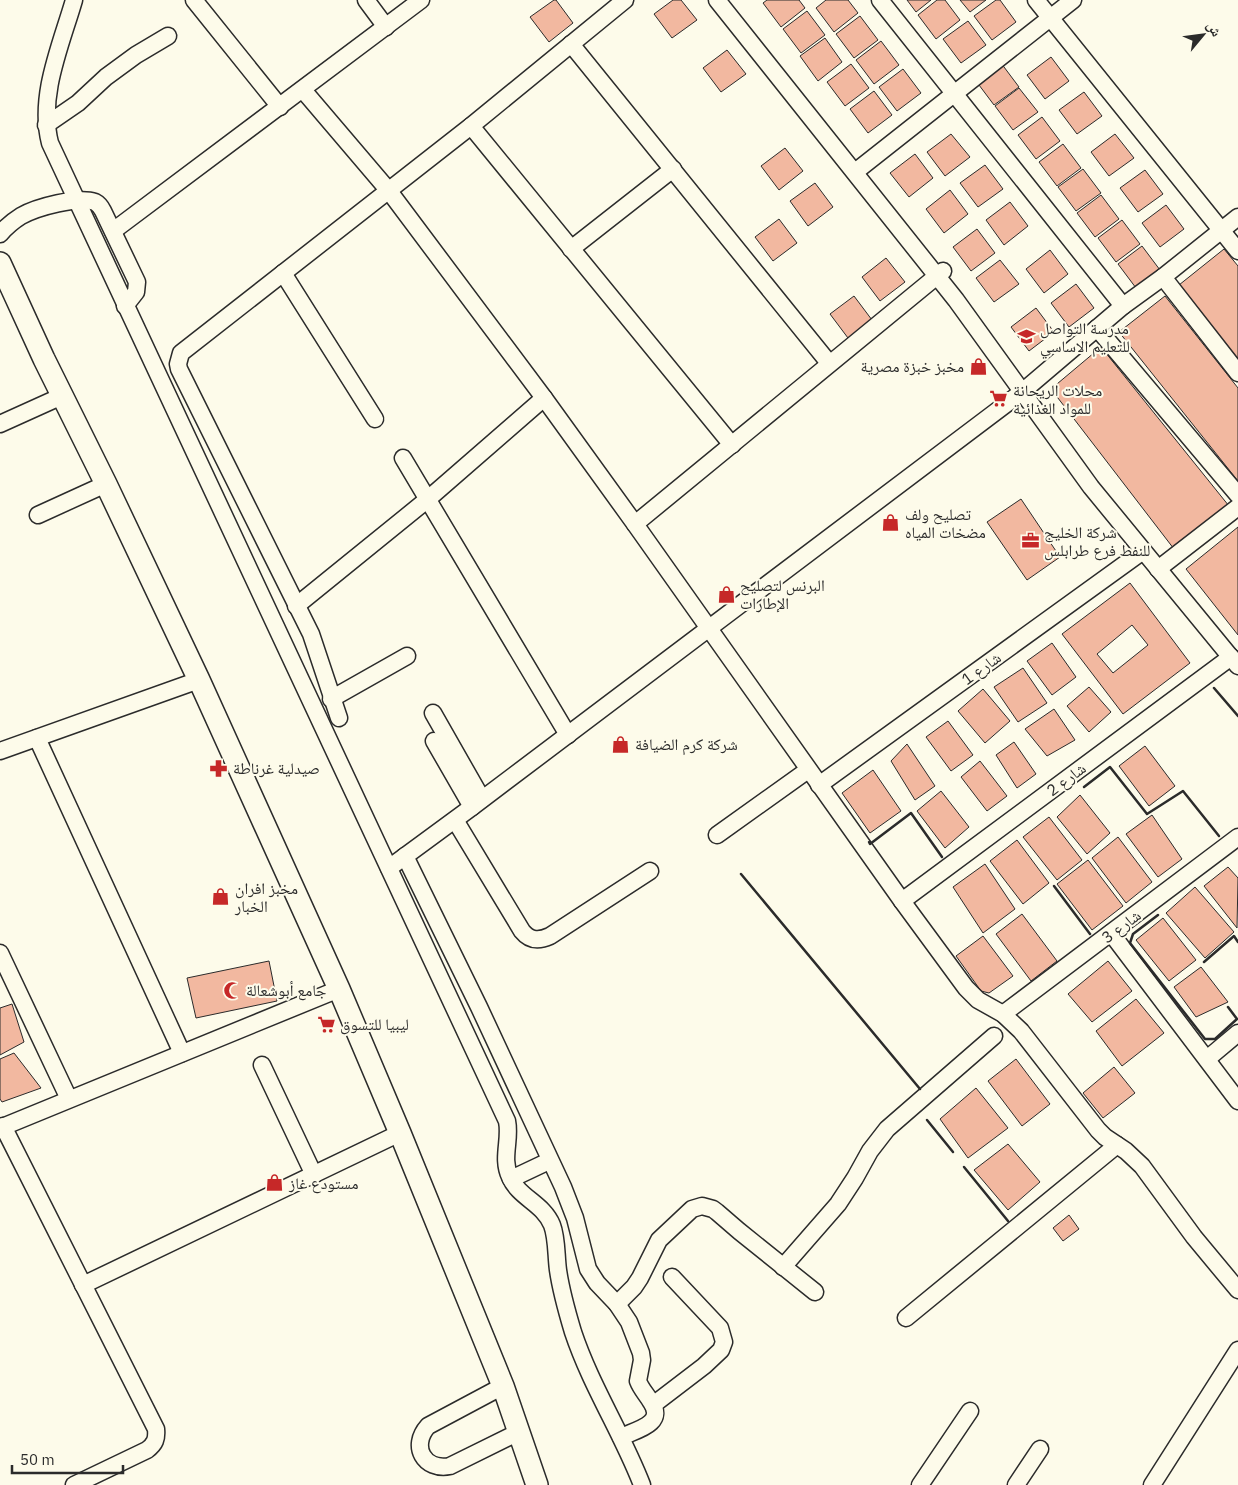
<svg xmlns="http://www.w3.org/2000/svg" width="1238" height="1485" viewBox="0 0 1238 1485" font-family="'IBM Plex Sans','Noto Naskh Arabic',sans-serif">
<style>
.building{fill:#f2b8a0;stroke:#2b2b2b;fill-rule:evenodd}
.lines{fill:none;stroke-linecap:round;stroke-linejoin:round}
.minor-casing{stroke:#2b2b2b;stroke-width:19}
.major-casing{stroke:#2b2b2b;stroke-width:24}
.minor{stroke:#fdfbea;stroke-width:16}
.major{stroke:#fdfbea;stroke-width:21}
.wall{stroke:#2b2b2b;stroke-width:2.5}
.labels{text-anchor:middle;stroke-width:4;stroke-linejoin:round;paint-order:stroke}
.poi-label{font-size:16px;fill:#2b2b2b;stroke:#fdfbea;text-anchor:start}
.street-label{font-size:16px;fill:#2b2b2b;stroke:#fdfbea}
</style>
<rect width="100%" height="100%" fill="#fdfbea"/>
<g class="building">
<path d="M554,0H556L573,23L549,42L530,17Z"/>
<path d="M673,0H681L697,20L672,38L654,14Z"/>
<path d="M767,0H799L805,8L781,27L763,3Z"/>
<path d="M826,0H848L858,13L834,32L816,8Z"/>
<path d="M907,0H931L916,12Z"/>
<path d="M937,0H945L960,20L936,39L918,15Z"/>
<path d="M960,0H986L970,12Z"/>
<path d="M996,0H1000L1016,22L992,40L974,16Z"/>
<path d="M807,11L825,35L801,53L783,29Z"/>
<path d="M860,16L878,40L854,58L836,34Z"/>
<path d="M968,21L986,45L961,63L943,39Z"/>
<path d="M825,38L842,62L818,81L800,56Z"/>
<path d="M881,41L899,65L874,84L856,60Z"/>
<path d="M727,50L746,74L721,92L703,68Z"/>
<path d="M1051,57L1069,81L1045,99L1027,75Z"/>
<path d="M1001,63L1019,87L994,105L976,81Z"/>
<path d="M851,64L869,88L845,106L827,82Z"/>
<path d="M903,69L921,93L897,111L879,87Z"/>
<path d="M1019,88L1038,112L1013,130L995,106Z"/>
<path d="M874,91L892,115L868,133L850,109Z"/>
<path d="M1084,92L1102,116L1077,134L1059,110Z"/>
<path d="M1042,117L1060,141L1036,159L1018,135Z"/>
<path d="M951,134L970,157L945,176L927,152Z"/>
<path d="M1115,134L1134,158L1109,176L1091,152Z"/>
<path d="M1063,144L1081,168L1057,186L1039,162Z"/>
<path d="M785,148L803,171L779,190L761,166Z"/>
<path d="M915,154L933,178L909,197L890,173Z"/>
<path d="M985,165L1003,189L978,207L960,183Z"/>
<path d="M1083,169L1101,193L1076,211L1058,187Z"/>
<path d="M1145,170L1163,194L1138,212L1120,188Z"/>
<path d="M815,183L833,207L808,226L790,201Z"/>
<path d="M950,190L968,214L944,233L926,209Z"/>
<path d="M1101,195L1119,219L1095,237L1077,213Z"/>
<path d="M1010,202L1028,226L1004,245L986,220Z"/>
<path d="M1166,205L1184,229L1160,247L1142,223Z"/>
<path d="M779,219L797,243L773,261L755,237Z"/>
<path d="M1122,220L1140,244L1116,262L1098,238Z"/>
<path d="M977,229L995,253L971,271L953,247Z"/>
<path d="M1142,246L1160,270L1136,288L1118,264Z"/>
<path d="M1224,249L1238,266V359L1179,285Z"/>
<path d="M1050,250L1068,274L1044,293L1026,269Z"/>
<path d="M886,258L905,282L880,301L862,277Z"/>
<path d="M1000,260L1019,284L994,302L976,278Z"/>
<path d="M1076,284L1094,308L1069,327L1051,303Z"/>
<path d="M854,296L872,320L848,338L830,314Z"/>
<path d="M1165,296L1238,388V481L1119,332Z"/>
<path d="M1036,308L1054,332L1029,351L1011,327Z"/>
<path d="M1101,347L1229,506L1174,549L1051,389Z"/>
<path d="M1021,499L1060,557L1027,580L987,522Z"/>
<path d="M1238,527V635L1186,569Z"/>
<path d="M1130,583L1190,663L1123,714L1062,634ZM1132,625L1148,645L1113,673L1097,654Z"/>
<path d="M1052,643L1076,677L1052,695L1027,661Z"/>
<path d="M1023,668L1047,703L1018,722L994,687Z"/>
<path d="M1089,687L1111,712L1089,732L1067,706Z"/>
<path d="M983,689L1010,721L985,743L958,711Z"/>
<path d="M1054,709L1075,740L1047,756L1025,729Z"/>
<path d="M948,721L973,755L951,771L926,737Z"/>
<path d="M1014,742L1036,774L1017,788L996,755Z"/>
<path d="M907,744L935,786L915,800L891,761Z"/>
<path d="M1145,746L1175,786L1149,806L1119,766Z"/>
<path d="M980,761L1007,796L987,811L961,777Z"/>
<path d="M873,770L901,811L870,833L842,793Z"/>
<path d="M941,791L969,827L945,848L917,811Z"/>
<path d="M1080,795L1110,833L1087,854L1057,817Z"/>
<path d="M1152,815L1182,859L1158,877L1126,834Z"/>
<path d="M1049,817L1082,860L1057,880L1023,837Z"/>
<path d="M1118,837L1152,882L1126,903L1092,858Z"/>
<path d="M1017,840L1049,883L1023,904L990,861Z"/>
<path d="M1088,860L1123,906L1092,930L1057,884Z"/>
<path d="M985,864L1015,909L983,933L953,887Z"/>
<path d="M1228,867L1238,878L1237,928L1204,886Z"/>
<path d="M1195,887L1234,932L1205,958L1166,913Z"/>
<path d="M1022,914L1057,961L1031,981L996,934Z"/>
<path d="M1163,918L1196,960L1169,981L1136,940Z"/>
<path d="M983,936L1013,976L989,993L981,991L956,956Z"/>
<path d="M269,961L277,1001L196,1018L187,978Z"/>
<path d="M1108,961L1132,991L1092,1022L1068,994Z"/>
<path d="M1201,967L1228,1002L1196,1017L1174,987Z"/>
<path d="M1136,999L1164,1033L1122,1066L1096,1031Z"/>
<path d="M12,1004L24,1042L0,1055V1008Z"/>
<path d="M14,1053L41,1088L2,1102L0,1099V1059Z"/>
<path d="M1016,1059L1050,1104L1022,1126L988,1081Z"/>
<path d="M1114,1067L1135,1093L1103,1118L1083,1093Z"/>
<path d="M976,1088L1008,1128L968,1158L940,1119Z"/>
<path d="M1008,1144L1040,1182L1008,1210L974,1170Z"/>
<path d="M1069,1215L1079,1229L1063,1241L1053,1228Z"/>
</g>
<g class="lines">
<defs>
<g id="minor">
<path d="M74,0C61,45 38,96 50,143L507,1121C511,1140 501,1158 510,1177C519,1198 543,1203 552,1225C557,1238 556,1255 558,1270C561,1291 567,1312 573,1332C591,1386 622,1433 642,1485"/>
<path d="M194,0L280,107"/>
<path d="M366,0L386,27"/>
<path d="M717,0L956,300L1091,487L1238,666"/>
<path d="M880,0L1123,306"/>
<path d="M1036,0L1238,251"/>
<path d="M571,44L829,363"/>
<path d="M303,90L389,191L544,398L635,524L902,901L966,988L978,1000L1003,1014L1021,1031L1098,1130L1105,1137L1126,1151L1142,1166L1194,1237L1238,1290"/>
<path d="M46,125L78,103L106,77L136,55L168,36"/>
<path d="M471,126L732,445"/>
<path d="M855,172L1073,0"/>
<path d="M113,231L421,0"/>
<path d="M0,234C6,227 13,221 21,216C37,207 78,196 95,202C99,204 101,207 103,211L137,282L136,292L125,306"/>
<path d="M571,249L673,169"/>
<path d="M283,273L375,419"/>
<path d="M1163,277L1238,373"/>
<path d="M1097,328L1238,495"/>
<path d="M0,424L62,396"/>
<path d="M403,458L568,735"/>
<path d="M38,515L106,484"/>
<path d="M635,524L943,271"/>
<path d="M1158,569L1238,507"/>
<path d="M296,606L428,499L544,398"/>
<path d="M331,699L407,656"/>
<path d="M433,713L482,799"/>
<path d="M339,718L311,634L179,369L178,364L181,353L471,126L625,0"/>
<path d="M37,738L182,1053"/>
<path d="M434,741L472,807"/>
<path d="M0,751L199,680"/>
<path d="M819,785L1143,551"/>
<path d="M455,820L522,931C530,941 539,941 550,936L650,871"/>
<path d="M717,835L808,770"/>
<path d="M405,856L479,1007L563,1187L575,1218L588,1269L597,1283L617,1304L629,1322L641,1353L642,1360L638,1381C641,1389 647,1395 651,1402C666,1424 636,1430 621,1437"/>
<path d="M389,868L472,807L1022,392L1123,306L1163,277L1238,217"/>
<path d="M902,901L1231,657"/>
<path d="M1111,933L1238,1101"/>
<path d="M0,953L69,1099"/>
<path d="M1003,1014L1238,837"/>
<path d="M1207,1059L1238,1033"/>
<path d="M262,1065L314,1175"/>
<path d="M3,1126L156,1429C157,1439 155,1444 147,1450L74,1485"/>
<path d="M0,1128L339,989"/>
<path d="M511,1179L549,1161"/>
<path d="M783,1267L838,1204L855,1178L870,1151L887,1129L994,1036"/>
<path d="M83,1285L400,1133"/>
<path d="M617,1304L634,1287L640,1278L659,1240L692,1209L702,1206L713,1209L717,1212L739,1231L815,1292"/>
<path d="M906,1318L1117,1145"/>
<path d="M503,1386L428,1426C410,1446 424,1471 450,1466L519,1432"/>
<path d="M653,1405L704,1366L721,1350L724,1342L720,1328L672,1277"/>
<path d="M920,1485L970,1411"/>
<path d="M1016,1485L1040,1449"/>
<path d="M1152,1485L1238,1350"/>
</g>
<path id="major" d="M0,263L44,359L106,484L199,680L339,989L400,1133L503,1386L537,1485"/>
</defs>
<use href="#minor" class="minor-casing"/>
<use href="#major" class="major-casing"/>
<use href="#minor" class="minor"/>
<use href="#major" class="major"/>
<g class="wall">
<path d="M1214,688L1238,716"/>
<path d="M1084,787L1110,767L1147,814L1183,791L1219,836"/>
<path d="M869,842L870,844L911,813L942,857"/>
<path d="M741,874L920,1089"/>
<path d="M1054,886L1090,934"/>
<path d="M1158,915L1133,934L1130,943L1205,1039H1215L1237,1019L1228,1007"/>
<path d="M1204,962L1234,936L1238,942"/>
<path d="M927,1120L953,1152"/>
<path d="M964,1167L1008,1221"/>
</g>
</g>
<defs>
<symbol id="school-bare" viewBox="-9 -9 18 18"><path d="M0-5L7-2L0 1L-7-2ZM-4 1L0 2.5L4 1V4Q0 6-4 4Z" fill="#c62828" stroke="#fdfbea" stroke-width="2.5" paint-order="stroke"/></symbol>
<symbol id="shop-bare" viewBox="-9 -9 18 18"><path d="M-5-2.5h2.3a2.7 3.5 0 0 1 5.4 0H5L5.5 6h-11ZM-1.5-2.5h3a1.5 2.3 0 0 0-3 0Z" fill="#c62828" stroke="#fdfbea" stroke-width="2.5" paint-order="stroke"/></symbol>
<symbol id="supermarket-bare" viewBox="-9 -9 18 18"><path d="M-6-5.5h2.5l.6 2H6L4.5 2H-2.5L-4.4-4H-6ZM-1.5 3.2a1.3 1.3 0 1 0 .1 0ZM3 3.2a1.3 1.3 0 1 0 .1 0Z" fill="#c62828" stroke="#fdfbea" stroke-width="2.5" paint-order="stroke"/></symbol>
<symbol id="office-bare" viewBox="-9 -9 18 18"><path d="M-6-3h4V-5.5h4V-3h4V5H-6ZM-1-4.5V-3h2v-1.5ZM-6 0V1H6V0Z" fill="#c62828" stroke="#fdfbea" stroke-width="2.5" paint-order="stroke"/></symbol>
<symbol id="pharmacy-bare" viewBox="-9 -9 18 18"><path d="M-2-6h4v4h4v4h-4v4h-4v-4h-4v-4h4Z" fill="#c62828" stroke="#fdfbea" stroke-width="2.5" paint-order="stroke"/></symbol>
<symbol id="mosque-bare" viewBox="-9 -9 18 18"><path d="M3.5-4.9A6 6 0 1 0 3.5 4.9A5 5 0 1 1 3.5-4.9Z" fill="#c62828" stroke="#fdfbea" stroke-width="2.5" paint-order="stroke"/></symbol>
</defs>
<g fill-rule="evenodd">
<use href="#school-bare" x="1014" y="324" width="25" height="25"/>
<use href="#shop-bare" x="966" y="354" width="25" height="25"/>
<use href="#supermarket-bare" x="986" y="386" width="25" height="25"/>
<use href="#shop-bare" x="878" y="510" width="25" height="25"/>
<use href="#office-bare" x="1018" y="528" width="25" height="25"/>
<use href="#shop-bare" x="714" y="582" width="25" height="25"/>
<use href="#shop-bare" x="608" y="732" width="25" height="25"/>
<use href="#pharmacy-bare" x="206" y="756" width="25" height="25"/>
<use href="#shop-bare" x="208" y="884" width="25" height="25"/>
<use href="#mosque-bare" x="220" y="978" width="25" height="25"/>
<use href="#supermarket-bare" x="314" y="1012" width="25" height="25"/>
<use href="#shop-bare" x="262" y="1170" width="25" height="25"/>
</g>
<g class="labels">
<g class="poi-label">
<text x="1040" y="334">مدرسة التواصل<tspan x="1040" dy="18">للتعليم الاساسي</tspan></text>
<text x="964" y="372" text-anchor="end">مخبز خبزة مصرية</text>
<text x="1013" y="396">محلات الريحانة<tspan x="1013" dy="18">للمواد الغذائية</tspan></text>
<text x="905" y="520">تصليح ولف<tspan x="905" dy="18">مضخات المياه</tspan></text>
<text x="1044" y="538">شركة الخليج<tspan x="1044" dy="18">للنفط فرع طرابلس</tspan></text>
<text x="740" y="591">البرنس لتصليح<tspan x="740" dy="18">الإطارات</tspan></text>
<text x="635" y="750">شركة كرم الضيافة</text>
<text x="233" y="774">صيدلية غرناطة</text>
<text x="235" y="894">مخبز افران<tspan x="235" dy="18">الخبار</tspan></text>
<text x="246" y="996">جامع أبوشعالة</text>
<text x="340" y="1030">ليبيا للتسوق</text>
<text x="289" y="1189">مستودع غاز</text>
</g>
<g class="street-label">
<text transform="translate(981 668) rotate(-36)" y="6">شارع 1</text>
<text transform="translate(1066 779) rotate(-37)" y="6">شارع 2</text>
<text transform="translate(1121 926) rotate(-37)" y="6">شارع 3</text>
</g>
</g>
<g transform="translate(1203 35) rotate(61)" stroke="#fdfbea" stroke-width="4" paint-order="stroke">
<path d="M0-4L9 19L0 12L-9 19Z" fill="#2b2b2b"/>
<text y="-8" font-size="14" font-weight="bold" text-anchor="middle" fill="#2b2b2b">ش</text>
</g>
<path d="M12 1465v8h111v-8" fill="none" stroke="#2b2b2b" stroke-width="2.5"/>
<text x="20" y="1465" font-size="15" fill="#2b2b2b" stroke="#fdfbea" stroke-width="4" paint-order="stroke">50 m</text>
</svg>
